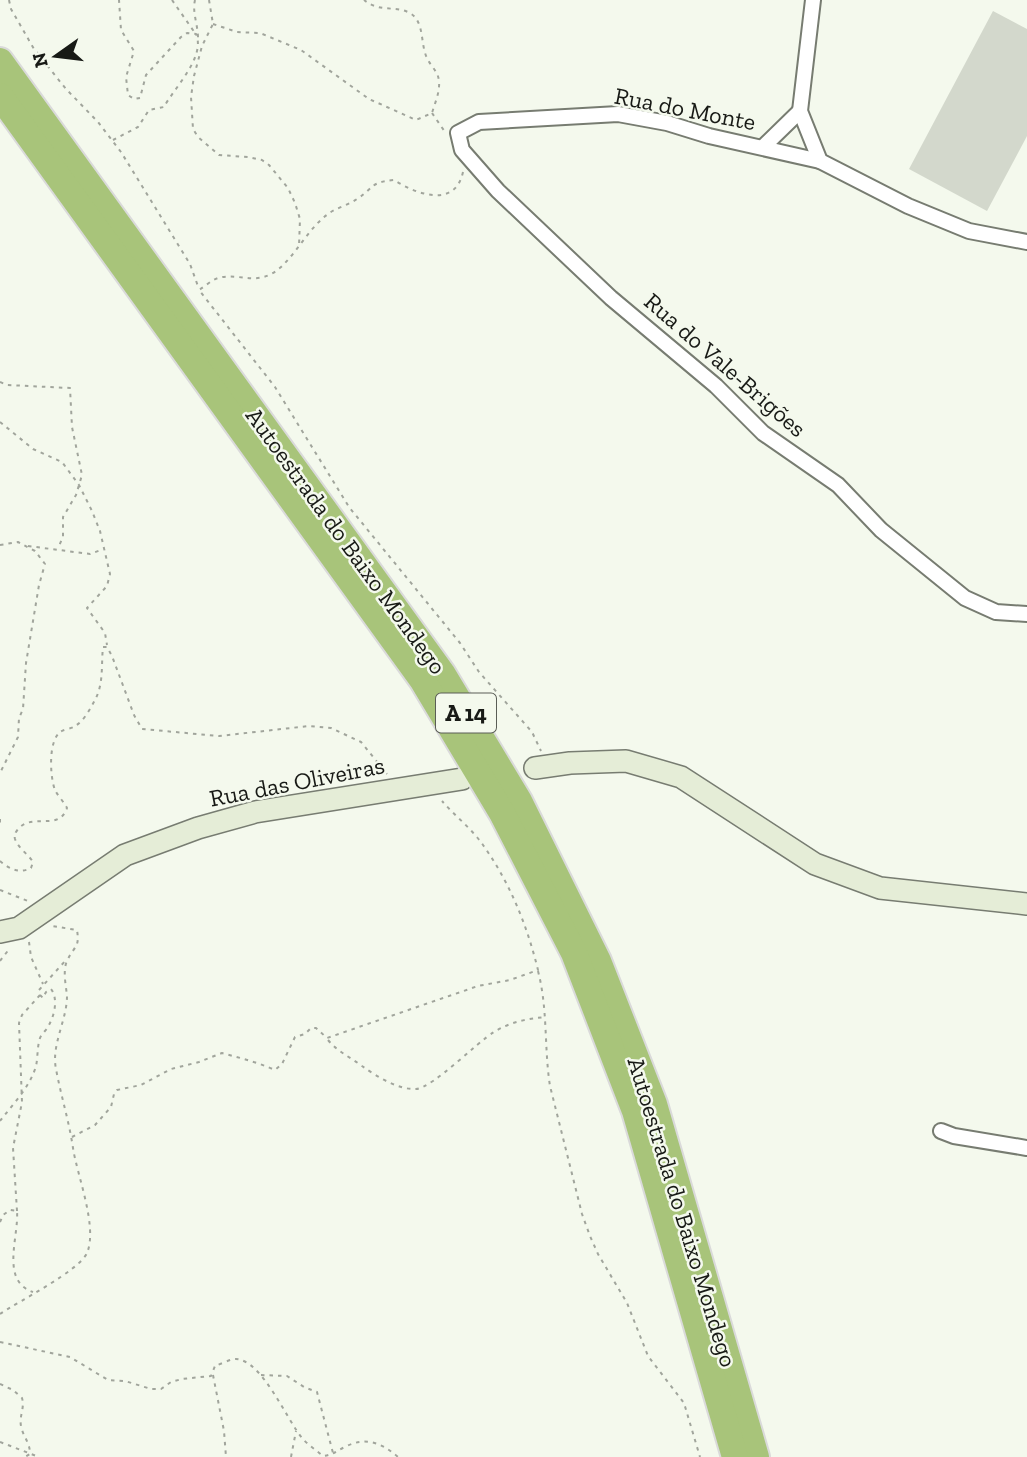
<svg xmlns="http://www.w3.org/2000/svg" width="1027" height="1457" viewBox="0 0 1027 1457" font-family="'Zilla Slab',serif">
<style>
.building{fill:#d3d8cc}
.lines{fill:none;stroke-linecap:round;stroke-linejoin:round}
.street-casing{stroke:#777c71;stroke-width:18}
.secondary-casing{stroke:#777c71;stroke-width:24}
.highway-casing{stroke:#dadada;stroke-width:30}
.path{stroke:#a1a59c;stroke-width:2;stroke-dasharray:3.5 5;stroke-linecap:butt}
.street{stroke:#fff;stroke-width:14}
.secondary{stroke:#e5edd7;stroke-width:21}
.highway{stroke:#a8c47a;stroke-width:26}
.labels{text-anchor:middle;stroke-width:5;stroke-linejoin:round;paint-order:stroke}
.shield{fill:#f4f9ed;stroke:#5a5d56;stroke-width:2}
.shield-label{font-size:23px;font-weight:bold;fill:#181a16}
.street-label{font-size:24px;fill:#181a16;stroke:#f4f9ed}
</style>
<rect width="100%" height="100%" fill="#f4f9ed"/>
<path class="building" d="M993,11L1027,29V136L987,211L909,169Z"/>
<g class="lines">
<defs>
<g id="street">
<path d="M813,0L800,111L820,161L908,206L969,231L1027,242"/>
<path d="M763,147L800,111"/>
<path d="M820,161L709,136L667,123L618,114L479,122L458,133L462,150L498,191L611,298L716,386L763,433L838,485L881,530L965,598L996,612L1027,614"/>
<path d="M941,1131L954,1136L1027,1148"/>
</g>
<g id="secondary">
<path d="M535,768L570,763L626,761L681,777L815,864L880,888L1027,904"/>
<path d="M0,932L19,928L125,855L198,828L255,812L462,779"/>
</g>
<g id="highway">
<path d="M0,61L442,673L519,801L598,961L654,1104L756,1457"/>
<path d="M0,96L423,681L502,813L574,953L635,1111L735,1457"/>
</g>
</defs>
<use href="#street" class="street-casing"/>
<use href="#secondary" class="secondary-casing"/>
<use href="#highway" class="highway-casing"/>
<g class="path">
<path d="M9,0L11,9L34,49L66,89L98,122L121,152L190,264L199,289"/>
<path d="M172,0L195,33"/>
<path d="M195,0C192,12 198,25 198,38"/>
<path d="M209,0L213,24L202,46L194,76L191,97L193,129L198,137L219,155L248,157L262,160L269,165L288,188L295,203L300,219L299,246"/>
<path d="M213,24L237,32L260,33L301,50L369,99L416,120L432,113C435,103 440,92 439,81C438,71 431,67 427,58C420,44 425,22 410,13C395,5 380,13 364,0"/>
<path d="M432,113L445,132"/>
<path d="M113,140L138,127L149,110L164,107C174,88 206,57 196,34L187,33L181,37L146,75L140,98L134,99L128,95L126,77L134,51L121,30L119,0"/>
<path d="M463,172C455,209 416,194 394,180C370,182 374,188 357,199C348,205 336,208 328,214C309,228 298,251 281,267C258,288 241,272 218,278C212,280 205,286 199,290L275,387L349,507L460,643L479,672L532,732L541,751"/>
<path d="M0,382L7,385L70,388L72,427L82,475L76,495L63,517V537L58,548"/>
<path d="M0,422L33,449L62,462L79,485L92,511L100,531L110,574L107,586L87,608L105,633L107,645"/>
<path d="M0,545L18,542L35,551L45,564L39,585L26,663L23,709L19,718L18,737L0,773"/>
<path d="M28,546L90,554L101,550"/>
<path d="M0,819V825"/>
<path d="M0,861C9,869 20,874 31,868L33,862C28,854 18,848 15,839C14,835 15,833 18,829C33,812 59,832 67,808C64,802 58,796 55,790C50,777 48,742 60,732C64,729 71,729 75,726C84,721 90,709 95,700C104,683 101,665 103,647H107L112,656L134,715L142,729L219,736L309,726L331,728L361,742L387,774"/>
<path d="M0,890L28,901"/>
<path d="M29,942L31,957L43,984"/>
<path d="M0,961L10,948"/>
<path d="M538,971C548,1009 544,1048 550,1086L582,1214L590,1236L598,1254L627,1303L648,1356L684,1403L700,1457"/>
<path d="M328,1040C338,1052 350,1057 362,1066C376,1076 398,1090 416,1089C434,1087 476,1043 494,1032C510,1022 526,1019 545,1017"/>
<path d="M0,1121C13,1104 30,1087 36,1066C38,1057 37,1047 40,1038C42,1033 47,1030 49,1025C55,1014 58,998 51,989L46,992L43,998L40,995L39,990L66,960"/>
<path d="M72,1137L95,1125L111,1107L114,1094L117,1090L141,1085L171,1069L199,1062L222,1053C240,1058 257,1062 275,1070L282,1064L295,1037L305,1034L311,1028H316L327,1038L478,986L510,980L538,970C527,925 510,883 483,845C472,829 455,816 442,801"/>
<path d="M17,1211L13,1148L22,1102L19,1023L22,1015L40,995"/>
<path d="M0,1222L3,1215L10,1210L17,1211C19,1237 0,1281 33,1292"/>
<path d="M0,1314C19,1301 79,1271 87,1253C98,1227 77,1175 73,1148C69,1121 61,1096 56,1069C51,1045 67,1020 67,996C66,985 62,969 68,959C74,946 80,948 77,930L52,926"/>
<path d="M0,1342L70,1357L108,1380L125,1381L151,1389H161L171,1382L182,1379L211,1376L215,1366C221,1364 230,1359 236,1359C262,1360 287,1420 302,1438C308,1445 316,1450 323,1456C333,1455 336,1451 345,1447C365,1436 382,1443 398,1457"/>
<path d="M213,1375L224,1431L226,1457"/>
<path d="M261,1375L287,1376L304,1387L317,1392L333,1453"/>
<path d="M0,1384L13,1390L22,1398C25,1408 19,1416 21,1426C23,1437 30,1442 30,1454L25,1457"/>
<path d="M0,1442L39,1457"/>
<path d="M291,1457L296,1431"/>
</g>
<use href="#street" class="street"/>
<use href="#secondary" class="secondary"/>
<use href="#highway" class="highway"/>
</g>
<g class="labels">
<rect class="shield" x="436" y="693.5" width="60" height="39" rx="5"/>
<g class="shield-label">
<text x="466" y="721">A 14</text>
</g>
<g class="street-label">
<text transform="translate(685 109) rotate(11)" y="8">Rua do Monte</text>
<text transform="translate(725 365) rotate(41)" y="8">Rua do Vale-Brigões</text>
<text transform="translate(346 541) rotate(54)" y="8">Autoestrada do Baixo Mondego</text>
<text transform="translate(297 782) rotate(-11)" y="8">Rua das Oliveiras</text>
<text transform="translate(682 1212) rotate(73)" y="8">Autoestrada do Baixo Mondego</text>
</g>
</g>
<g transform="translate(56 56) rotate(256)" stroke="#f4f9ed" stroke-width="5" paint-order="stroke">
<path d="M0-5L12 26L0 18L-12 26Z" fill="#181a16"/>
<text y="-10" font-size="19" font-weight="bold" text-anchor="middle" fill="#181a16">N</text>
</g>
</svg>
